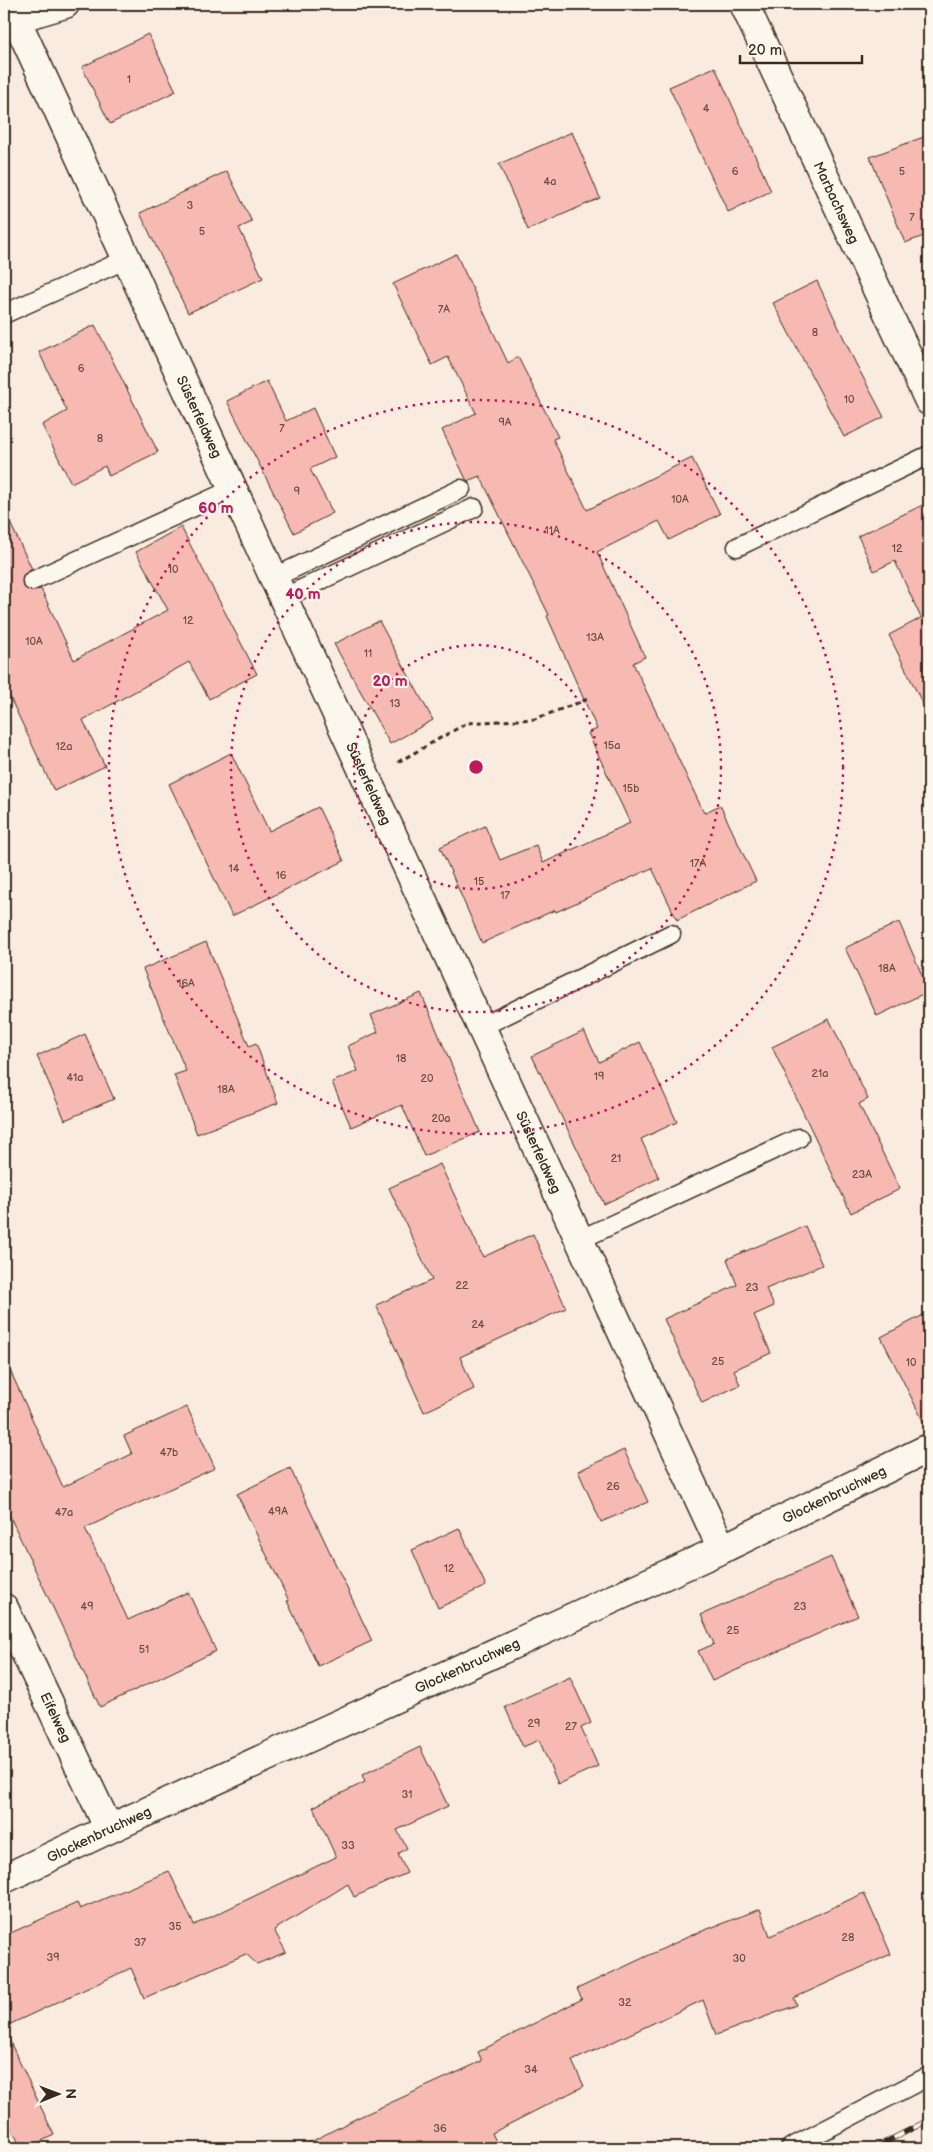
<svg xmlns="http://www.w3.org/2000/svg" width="933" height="2152" viewBox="0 0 933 2152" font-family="'Balsamiq Sans',sans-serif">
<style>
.building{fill:#f6bab3;stroke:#3b2a1e}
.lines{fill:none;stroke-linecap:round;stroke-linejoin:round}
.service-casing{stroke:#3b2a1e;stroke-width:21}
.minor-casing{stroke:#3b2a1e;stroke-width:31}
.secondary-casing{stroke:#3b2a1e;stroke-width:31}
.path{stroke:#3b2a1e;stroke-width:3;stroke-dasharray:5 4;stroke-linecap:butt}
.service{stroke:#fbf7ec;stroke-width:18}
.minor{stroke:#fbf7ec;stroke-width:28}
.secondary{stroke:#fbf7ec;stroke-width:28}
.rail-casing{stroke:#3b2a1e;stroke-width:5.5}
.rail{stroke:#fbf7ec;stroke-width:4;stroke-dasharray:11;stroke-linecap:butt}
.ring{fill:none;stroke:#c2185b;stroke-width:2.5;stroke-dasharray:2.5 5}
.labels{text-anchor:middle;stroke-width:4.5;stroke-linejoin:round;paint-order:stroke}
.number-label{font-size:11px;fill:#6a4e43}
.street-label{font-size:14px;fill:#3b2a1e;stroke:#fbf7ec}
.centre{fill:#c2185b;stroke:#fbf7ec;stroke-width:2.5}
.ring-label{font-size:15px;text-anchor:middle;font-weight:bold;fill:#c2185b;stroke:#fbf7ec;stroke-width:4.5;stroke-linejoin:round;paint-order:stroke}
</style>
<rect width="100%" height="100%" fill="#faebe1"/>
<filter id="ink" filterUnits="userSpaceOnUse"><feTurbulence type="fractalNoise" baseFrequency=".02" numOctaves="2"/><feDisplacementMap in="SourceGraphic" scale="10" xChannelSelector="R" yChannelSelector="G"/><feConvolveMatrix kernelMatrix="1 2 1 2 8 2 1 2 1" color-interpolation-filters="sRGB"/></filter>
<g filter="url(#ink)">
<g class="building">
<path d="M148,34L176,91L110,124L82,67Z"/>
<path d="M715,67L771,191L728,212L669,87Z"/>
<path d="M572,132L600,198L528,230L499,164Z"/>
<path d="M929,135V234L905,243L870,157Z"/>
<path d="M227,171L252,222L239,228L263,278L188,313L140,213Z"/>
<path d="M456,254L508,363L518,357L558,437L553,439L587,510L692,458L720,514L669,540L659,521L597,552L645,657L633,663L704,813L720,805L756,881L677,920L652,868L556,912L555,910L482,943L440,847L485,826L500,860L536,845L543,863L630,823L588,733L597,729L547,616L549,615L480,476L467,481L442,430L476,413L448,357L432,365L393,284Z"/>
<path d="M817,281L855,362L884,417L844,437L773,303Z"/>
<path d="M95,325L158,452L109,476L105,466L71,483L42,425L67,411L39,352Z"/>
<path d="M267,381L286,421L313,408L335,457L310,469L333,513L294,533L227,401Z"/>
<path d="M929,502V717L889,635L921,618L895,561L874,571L858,536Z"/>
<path d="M4,510L32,569L23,575V586L31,591L41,589L74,660L168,610L136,552L181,527L257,674L209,699L189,662L83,720L105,766L54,791L4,685Z"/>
<path d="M379,621L433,720L390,744L334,644Z"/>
<path d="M231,753L269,831L318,807L344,861L232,916L169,784Z"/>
<path d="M899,922L929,991L877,1016L845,948Z"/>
<path d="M206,942L249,1046L256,1043L278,1103L197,1134L174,1075L186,1071L143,969Z"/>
<path d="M421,993L480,1132L424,1156L402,1105L351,1127L332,1082L358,1071L348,1046L378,1032L371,1015Z"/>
<path d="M829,1019L868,1099L859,1104L900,1189L851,1213L772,1047Z"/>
<path d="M584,1031L599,1062L640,1042L677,1122L641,1139L659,1178L604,1204L532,1056Z"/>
<path d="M85,1034L114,1099L65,1120L37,1056Z"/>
<path d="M440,1164L483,1257L533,1234L566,1308L460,1357L474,1389L424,1412L376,1305L432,1280L389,1188Z"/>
<path d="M805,1226L822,1265L766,1289L774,1306L754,1315L771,1353L734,1370L740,1385L702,1403L664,1319L737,1285L727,1259Z"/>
<path d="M929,1312V1433L881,1337Z"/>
<path d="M4,1357L63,1487L132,1454L124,1436L187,1407L215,1468L85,1528L128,1620L188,1592L216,1651L100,1707L4,1504Z"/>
<path d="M624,1450L648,1502L601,1522L578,1471Z"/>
<path d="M290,1468L372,1641L318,1666L287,1601H289L237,1494Z"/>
<path d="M459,1528L486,1586L438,1608L412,1550Z"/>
<path d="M831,1557L858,1616L712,1681L698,1651L714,1644L701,1615Z"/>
<path d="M570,1677L591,1723L581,1728L598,1766L558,1784L539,1740L523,1747L505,1707Z"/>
<path d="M420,1747L448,1806L397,1830L407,1848L398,1854L407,1873L354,1897L348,1884L274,1930L286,1952L257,1964L246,1954L144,1998L131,1968L4,2027V1936L77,1903L80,1909L169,1871L194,1925L336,1857L313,1807L365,1782L362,1775Z"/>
<path d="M864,1893L891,1954L794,1998L797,2005L716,2035L703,2000L572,2061L584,2086L492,2133L499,2148H299L355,2119L482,2061L478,2052L582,1999L577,1989L692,1935L760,1909L770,1936Z"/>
<path d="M4,2029L54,2135L27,2148H21L4,2111Z"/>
</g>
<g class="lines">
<defs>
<g id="service">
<path d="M4,314L127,259"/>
<path d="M737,547L929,455"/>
<path d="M273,578L461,489"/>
<path d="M32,581L233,489"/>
<path d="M283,598L474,508"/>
<path d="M481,1027L671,934"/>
<path d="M579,1240L799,1138"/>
<path d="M790,2148L929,2076"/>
</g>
<g id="minor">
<path id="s1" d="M744,4L929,401"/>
<path id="s2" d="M16,19L722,1549"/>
<path id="s3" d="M4,1608L109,1829"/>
<path id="s4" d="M4,1879L109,1829L722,1549L929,1448"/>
</g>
<path id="secondary" d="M4,22L65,4"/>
</defs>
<use href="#service" class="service-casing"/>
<use href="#minor" class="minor-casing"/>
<use href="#secondary" class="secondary-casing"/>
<path class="path" d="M398,762L467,723L535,719L588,699"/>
<use href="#service" class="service"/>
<use href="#minor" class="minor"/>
<use href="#secondary" class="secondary"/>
<defs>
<path id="rail" d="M874,2148L929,2120"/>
</defs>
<use href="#rail" class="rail-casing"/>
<use href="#rail" class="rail"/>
</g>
</g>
<g class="ring">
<circle cx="476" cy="767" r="122"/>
<circle cx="476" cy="767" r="245"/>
<circle cx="476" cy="767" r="367"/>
</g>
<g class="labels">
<g class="number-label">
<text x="129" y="83">1</text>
<text x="706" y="112">4</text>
<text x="735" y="175">6</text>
<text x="902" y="175">5</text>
<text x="550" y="185">4a</text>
<text x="190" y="209">3</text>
<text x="912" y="221">7</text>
<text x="202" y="235">5</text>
<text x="444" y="313">7A</text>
<text x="815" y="336">8</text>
<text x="81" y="372">6</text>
<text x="849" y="403">10</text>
<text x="505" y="426">9A</text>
<text x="282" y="432">7</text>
<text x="100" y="442">8</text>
<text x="297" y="495">9</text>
<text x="680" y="503">10A</text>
<text x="552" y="534">11A</text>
<text x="897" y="552">12</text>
<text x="173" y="573">10</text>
<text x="188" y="624">12</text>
<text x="595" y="641">13A</text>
<text x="34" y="645">10A</text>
<text x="368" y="657">11</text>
<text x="395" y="707">13</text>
<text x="612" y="749">15a</text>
<text x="64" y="750">12a</text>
<text x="631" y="792">15b</text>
<text x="698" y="867">17A</text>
<text x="234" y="872">14</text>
<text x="281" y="879">16</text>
<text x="479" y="885">15</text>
<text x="505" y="899">17</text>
<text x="887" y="972">18A</text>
<text x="186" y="987">16A</text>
<text x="401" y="1062">18</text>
<text x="820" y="1077">21a</text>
<text x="599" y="1080">19</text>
<text x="75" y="1081">41a</text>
<text x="427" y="1082">20</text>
<text x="226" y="1093">18A</text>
<text x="441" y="1122">20a</text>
<text x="616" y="1162">21</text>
<text x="862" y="1178">23A</text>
<text x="462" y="1289">22</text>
<text x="752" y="1291">23</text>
<text x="478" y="1328">24</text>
<text x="718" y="1365">25</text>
<text x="911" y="1366">10</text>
<text x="169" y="1456">47b</text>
<text x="613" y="1490">26</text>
<text x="278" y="1515">49A</text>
<text x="64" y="1516">47a</text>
<text x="449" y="1572">12</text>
<text x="87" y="1610">49</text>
<text x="800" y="1610">23</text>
<text x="733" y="1634">25</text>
<text x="144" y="1653">51</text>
<text x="534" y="1727">29</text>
<text x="571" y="1730">27</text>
<text x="407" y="1798">31</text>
<text x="348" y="1849">33</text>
<text x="175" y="1930">35</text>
<text x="848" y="1941">28</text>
<text x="140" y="1946">37</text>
<text x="53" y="1961">39</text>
<text x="739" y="1962">30</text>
<text x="625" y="2006">32</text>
<text x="531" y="2073">34</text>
<text x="440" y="2132">36</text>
</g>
<g class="street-label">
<text dy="5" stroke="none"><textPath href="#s1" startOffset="219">Marbachsweg</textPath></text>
<text dy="5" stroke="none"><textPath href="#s2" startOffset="438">Süsterfeldweg</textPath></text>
<text dy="5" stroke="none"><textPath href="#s2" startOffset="842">Süsterfeldweg</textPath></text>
<text dy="5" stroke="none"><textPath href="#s2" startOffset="1248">Süsterfeldweg</textPath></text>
<text dy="5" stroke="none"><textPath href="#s4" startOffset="915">Glockenbruchweg</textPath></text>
<text dy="5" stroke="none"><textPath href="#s4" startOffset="510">Glockenbruchweg</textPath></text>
<text dy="5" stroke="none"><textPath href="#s3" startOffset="121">Eifelweg</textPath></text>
<text dy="5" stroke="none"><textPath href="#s4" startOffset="105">Glockenbruchweg</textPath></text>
</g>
</g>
<circle cx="476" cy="767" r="8" class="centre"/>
<g class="ring-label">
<text x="216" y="513">60 m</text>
<text x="303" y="599">40 m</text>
<text x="390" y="686">20 m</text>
</g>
<rect width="933" height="2152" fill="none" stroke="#fbf7ec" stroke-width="20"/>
<rect x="10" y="10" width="913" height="2132" fill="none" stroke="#3b2a1e" stroke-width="2" filter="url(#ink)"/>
<g transform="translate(58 2094) rotate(89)" stroke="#fbf7ec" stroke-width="4" paint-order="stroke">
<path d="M0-4L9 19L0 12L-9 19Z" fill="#3b2a1e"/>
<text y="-8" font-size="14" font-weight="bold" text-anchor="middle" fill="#3b2a1e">N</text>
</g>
<path d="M740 55v8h122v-8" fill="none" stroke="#3b2a1e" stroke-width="2.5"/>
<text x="748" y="55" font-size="15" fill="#3b2a1e" stroke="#fbf7ec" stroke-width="4" paint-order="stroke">20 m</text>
</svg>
